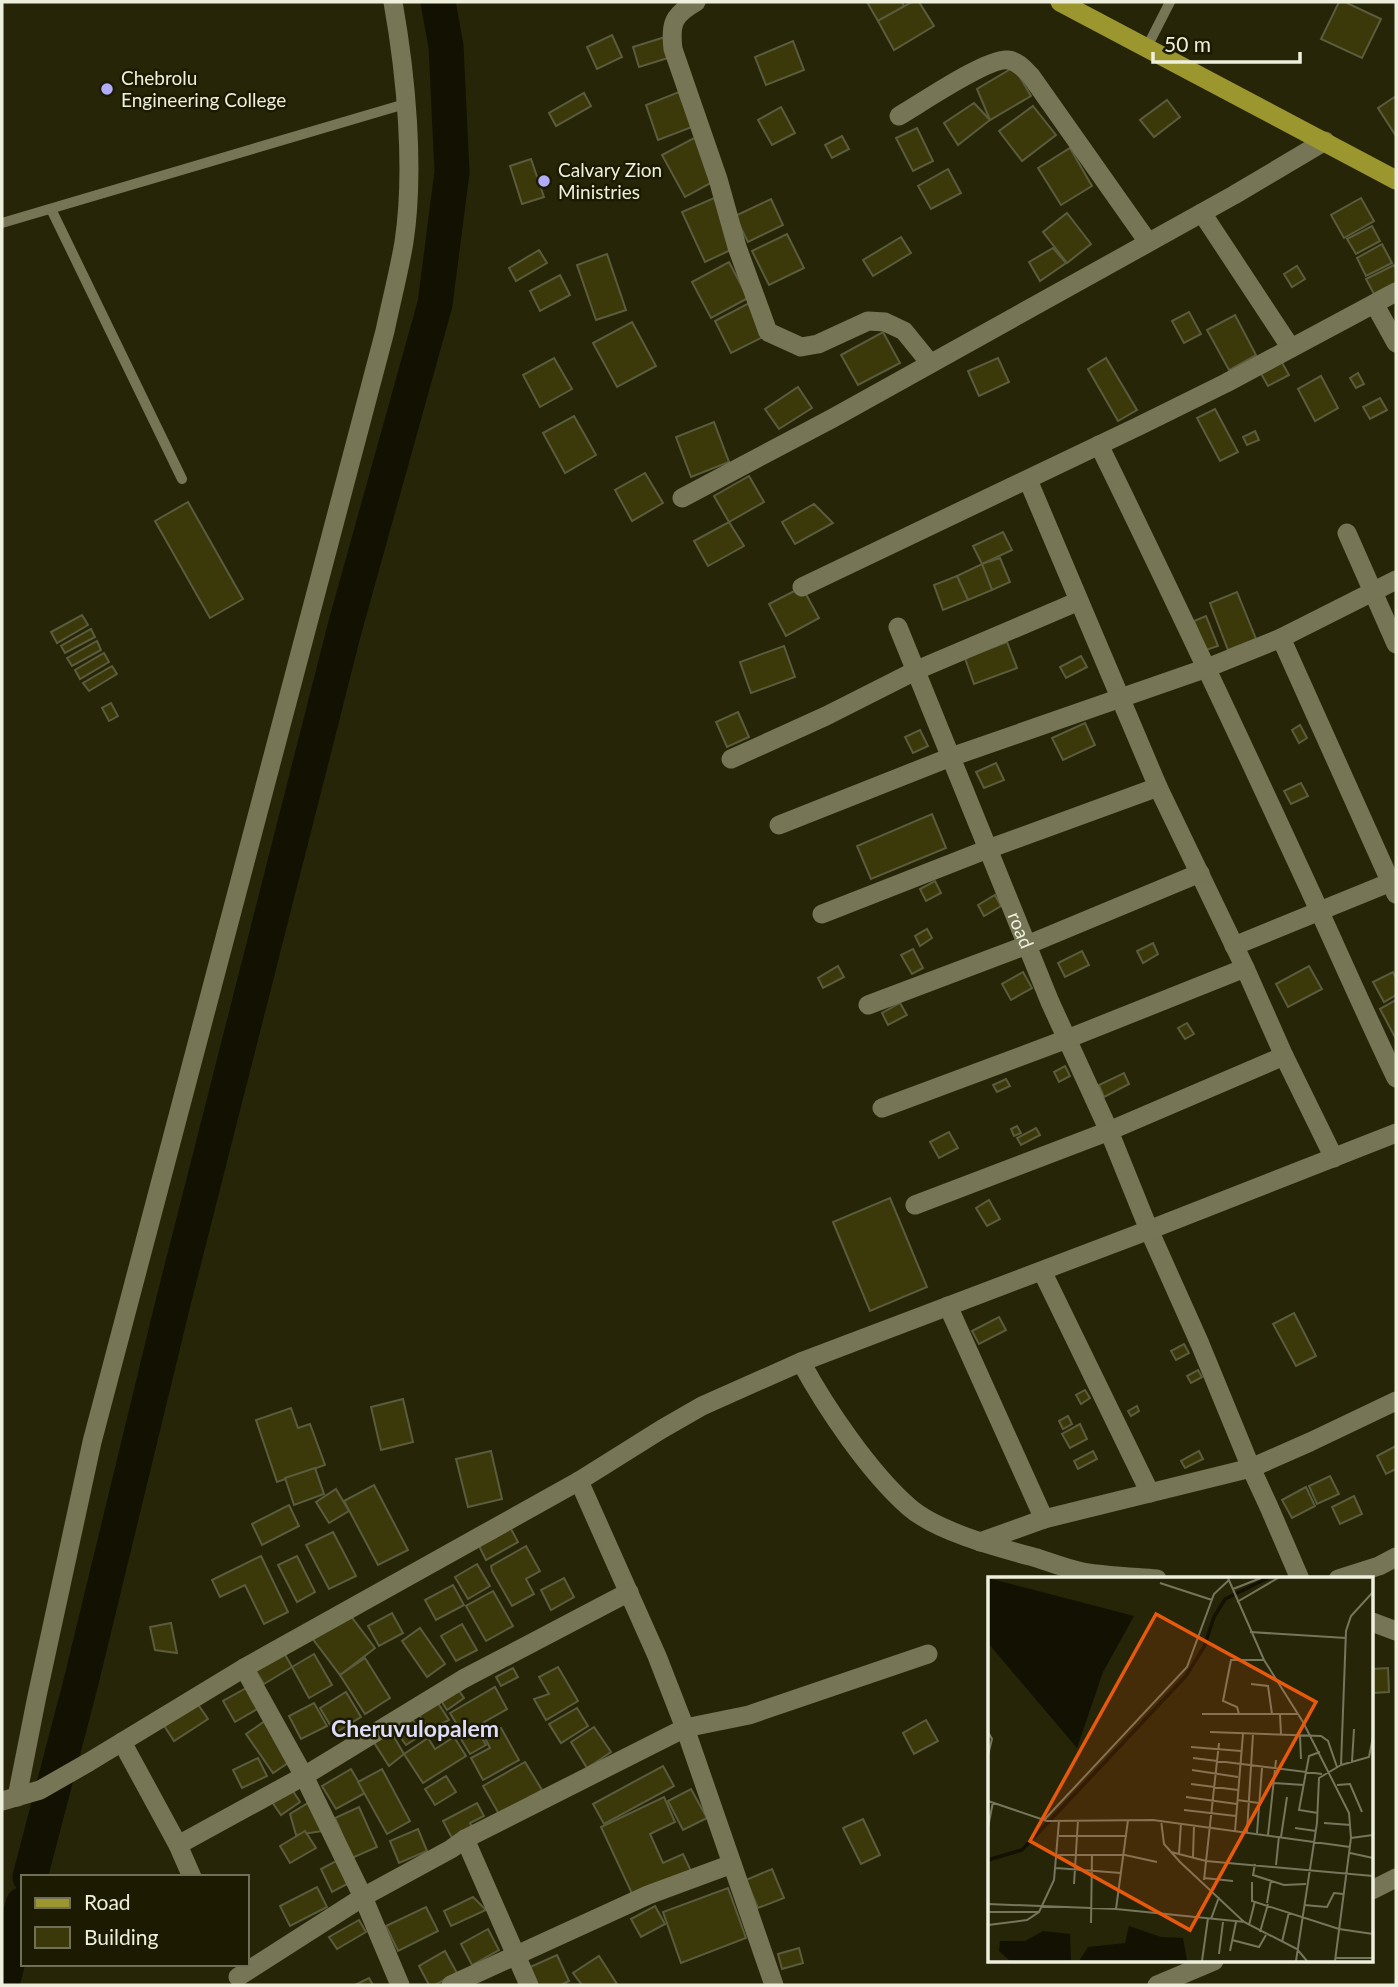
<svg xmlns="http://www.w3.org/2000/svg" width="1398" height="1987" viewBox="0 0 1398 1987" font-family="Lato,sans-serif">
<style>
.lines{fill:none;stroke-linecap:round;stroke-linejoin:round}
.river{stroke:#131202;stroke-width:35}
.building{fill:#3b3909;stroke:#5b5b3d;stroke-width:2}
.service{stroke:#767556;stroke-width:10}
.minor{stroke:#767556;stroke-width:19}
.tertiary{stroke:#767556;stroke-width:19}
.primary{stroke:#9b962d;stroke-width:19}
.poi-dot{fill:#b2adf9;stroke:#1c1b01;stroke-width:2.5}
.labels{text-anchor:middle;stroke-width:5;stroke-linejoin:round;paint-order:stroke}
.poi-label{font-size:19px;fill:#efefde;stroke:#1c1b01;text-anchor:start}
.street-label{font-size:19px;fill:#efefde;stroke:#1c1b01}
.quarter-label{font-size:23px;font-weight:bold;fill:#dddcfa;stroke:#1c1b01}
.inset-river{fill:none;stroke:#131202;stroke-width:3.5}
.inset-road{fill:none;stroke:#76765d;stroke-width:2}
.view{fill:#e8590c;fill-opacity:0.15;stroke:#e8590c;stroke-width:3.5}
.inset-edge{fill:none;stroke:#efefde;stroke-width:3.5}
</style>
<rect width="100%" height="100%" fill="#262507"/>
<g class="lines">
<g class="river">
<path d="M30,1877L81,1682L173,1303L345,627L435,304L452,172L446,46L438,2"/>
<path d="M2,1984L23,1904"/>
</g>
</g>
<g class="building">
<path d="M867,2H902L904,6L878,21Z"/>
<path d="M912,2H919L934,26L894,50L878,21Z"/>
<path d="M1339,2H1345L1381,19L1362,58L1321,39Z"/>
<path d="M612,35L622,57L597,69L587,47Z"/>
<path d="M665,37L671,57L639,67L633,47Z"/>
<path d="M793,41L804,70L766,85L755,57Z"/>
<path d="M1014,67L1031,96L990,120L977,89Z"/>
<path d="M679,92L692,127L658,140L646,105Z"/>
<path d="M584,93L591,106L556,126L549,113Z"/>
<path d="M1396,96V136L1378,108Z"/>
<path d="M1167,100L1180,117L1154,137L1140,120Z"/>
<path d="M974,103L990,120L958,145L944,123Z"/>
<path d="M1033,106L1056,135L1022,161L999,131Z"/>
<path d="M781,107L795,133L772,145L758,120Z"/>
<path d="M917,128L933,161L913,171L896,138Z"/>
<path d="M842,136L849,149L832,158L825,145Z"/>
<path d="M696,137L718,179L685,197L662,155Z"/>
<path d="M1070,148L1092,186L1061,205L1038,168Z"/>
<path d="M531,159L544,197L522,204L510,166Z"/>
<path d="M948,169L961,193L931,209L918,186Z"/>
<path d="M714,198L737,247L705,262L682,212Z"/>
<path d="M1361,198L1374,221L1344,238L1331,215Z"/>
<path d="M771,199L783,225L748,242L735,216Z"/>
<path d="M1067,213L1091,244L1067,263L1043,232Z"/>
<path d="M1372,226L1380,241L1356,254L1347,239Z"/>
<path d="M787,234L804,268L769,285L752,251Z"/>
<path d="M901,237L911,253L873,276L863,260Z"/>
<path d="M1382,244L1392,263L1366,276L1357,258Z"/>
<path d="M1053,248L1066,263L1040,281L1029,262Z"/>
<path d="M539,250L547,263L516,281L509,268Z"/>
<path d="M607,254L626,310L596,320L577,265Z"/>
<path d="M729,262L748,298L711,318L692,282Z"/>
<path d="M1394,265L1396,269V283L1374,294L1366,279Z"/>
<path d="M1297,266L1305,279L1292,287L1284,274Z"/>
<path d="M560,275L570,295L540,311L530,291Z"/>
<path d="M751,302L767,335L731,353L715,321Z"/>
<path d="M1189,312L1201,334L1184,343L1172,321Z"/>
<path d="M1235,315L1256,355L1229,370L1207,330Z"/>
<path d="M632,322L656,366L617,387L593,343Z"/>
<path d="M883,332L900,363L858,385L841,355Z"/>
<path d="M554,358L572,389L540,407L523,375Z"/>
<path d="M998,358L1009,382L979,396L968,371Z"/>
<path d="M1106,358L1137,410L1118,421L1088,369Z"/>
<path d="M1280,359L1289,375L1268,386L1259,370Z"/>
<path d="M1358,373L1364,384L1356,388L1350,378Z"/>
<path d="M1321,376L1338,408L1315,421L1298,389Z"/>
<path d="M798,387L812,408L779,429L765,409Z"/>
<path d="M1380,398L1387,410L1370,419L1363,407Z"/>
<path d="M1215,409L1238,452L1220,461L1197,418Z"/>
<path d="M574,416L596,455L565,473L543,433Z"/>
<path d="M714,422L729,462L691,477L676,437Z"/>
<path d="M1255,431L1259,440L1247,445L1243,437Z"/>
<path d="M645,473L663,503L632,521L615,490Z"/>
<path d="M749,476L764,502L729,522L714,496Z"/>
<path d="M188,502L243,599L210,618L155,521Z"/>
<path d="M814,504L833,523L795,544L782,522Z"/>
<path d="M729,522L744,546L708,566L694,541Z"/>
<path d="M1003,532L1012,550L982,564L973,546Z"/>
<path d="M1000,558L1010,582L992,590L982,564Z"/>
<path d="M982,564L992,590L968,600L957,576Z"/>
<path d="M957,576L968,600L943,610L934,585Z"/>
<path d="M802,587L819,618L786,636L769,604Z"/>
<path d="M1237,592L1256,639L1228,650L1210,603Z"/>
<path d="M82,615L88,625L57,643L51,632Z"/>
<path d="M1206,616L1218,646L1206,650L1194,621Z"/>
<path d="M91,629L95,637L65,653L61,646Z"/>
<path d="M97,641L101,650L72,666L67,658Z"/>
<path d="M1007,642L1017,668L974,684L965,658Z"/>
<path d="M784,646L795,677L751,693L740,662Z"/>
<path d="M104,653L109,662L80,679L75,670Z"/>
<path d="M1081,656L1087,667L1066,678L1060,667Z"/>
<path d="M112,666L117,674L89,691L83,683Z"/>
<path d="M111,703L118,716L109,721L102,708Z"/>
<path d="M738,712L749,737L727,747L716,722Z"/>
<path d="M1085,723L1095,745L1063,760L1052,738Z"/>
<path d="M1300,725L1307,738L1299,743L1292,730Z"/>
<path d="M920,730L928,746L913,753L905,737Z"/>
<path d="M996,763L1004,780L984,788L976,772Z"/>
<path d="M1301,783L1308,796L1291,804L1284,791Z"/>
<path d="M932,814L946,848L871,879L857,846Z"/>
<path d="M935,881L941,893L926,901L920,889Z"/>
<path d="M995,895L1001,906L984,916L978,905Z"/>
<path d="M927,929L932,938L920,946L915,936Z"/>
<path d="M1153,943L1158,954L1143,963L1137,951Z"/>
<path d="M913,949L923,968L912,974L901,955Z"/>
<path d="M1082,951L1089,965L1065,977L1058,963Z"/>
<path d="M838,966L844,977L823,988L818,978Z"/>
<path d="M1309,966L1322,989L1288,1007L1276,984Z"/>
<path d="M1023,972L1032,988L1011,1000L1002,984Z"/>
<path d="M1393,972L1396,979V995L1384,1002L1373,982Z"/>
<path d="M1396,1000V1039L1380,1009Z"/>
<path d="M900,1003L907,1015L888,1025L882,1013Z"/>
<path d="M1187,1023L1194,1034L1185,1039L1178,1028Z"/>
<path d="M1065,1066L1070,1076L1059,1082L1054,1072Z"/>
<path d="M1124,1073L1129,1084L1104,1097L1099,1085Z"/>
<path d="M1006,1079L1010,1086L997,1092L993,1085Z"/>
<path d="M1017,1126L1021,1133L1014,1136L1011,1129Z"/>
<path d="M1036,1128L1040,1135L1021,1145L1017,1138Z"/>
<path d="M949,1132L958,1148L939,1158L930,1142Z"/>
<path d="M890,1198L927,1287L870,1311L833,1222Z"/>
<path d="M989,1200L1000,1219L987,1226L976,1208Z"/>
<path d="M1294,1313L1316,1356L1296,1366L1273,1324Z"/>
<path d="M999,1317L1006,1330L979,1344L972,1331Z"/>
<path d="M1184,1344L1189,1353L1176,1360L1171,1351Z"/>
<path d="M1198,1370L1202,1377L1191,1383L1187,1376Z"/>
<path d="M1085,1390L1090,1398L1081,1404L1076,1395Z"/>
<path d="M403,1399L413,1442L381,1450L371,1407Z"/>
<path d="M1137,1406L1139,1411L1131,1416L1128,1411Z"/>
<path d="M291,1408L298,1428L310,1424L325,1465L277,1482L256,1420Z"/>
<path d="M1068,1416L1072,1424L1063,1429L1059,1421Z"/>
<path d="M1080,1424L1087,1439L1070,1448L1062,1434Z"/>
<path d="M1396,1446V1469L1386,1474L1377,1456Z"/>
<path d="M491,1451L502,1499L468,1507L456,1459Z"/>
<path d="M1093,1451L1097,1459L1078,1469L1074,1461Z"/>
<path d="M1199,1451L1203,1459L1185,1468L1181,1461Z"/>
<path d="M315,1468L324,1494L294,1505L285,1478Z"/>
<path d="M1330,1476L1339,1494L1317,1504L1309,1486Z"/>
<path d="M374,1485L408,1550L378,1565L344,1501Z"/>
<path d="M1306,1487L1315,1506L1292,1518L1282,1500Z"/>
<path d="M336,1489L349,1511L329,1523L316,1502Z"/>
<path d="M1354,1496L1362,1514L1340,1524L1332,1507Z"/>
<path d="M289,1505L299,1526L262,1545L252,1524Z"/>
<path d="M510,1527L518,1542L486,1560L478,1544Z"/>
<path d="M333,1532L356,1576L329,1589L306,1545Z"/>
<path d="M526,1546L540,1571L526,1579L534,1594L512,1606L492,1571L491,1566Z"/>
<path d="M261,1556L288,1612L264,1624L245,1585L220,1597L212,1580Z"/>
<path d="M297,1556L315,1592L297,1602L278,1565Z"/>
<path d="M477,1564L490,1586L468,1599L455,1577Z"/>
<path d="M564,1578L574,1597L551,1610L541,1590Z"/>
<path d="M453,1585L464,1605L436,1620L425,1600Z"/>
<path d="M493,1591L513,1626L486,1641L466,1606Z"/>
<path d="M347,1611L375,1648L340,1675L312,1638Z"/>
<path d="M392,1613L403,1633L379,1646L368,1626Z"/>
<path d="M171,1623L177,1653L155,1650L150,1627Z"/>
<path d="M462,1624L477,1650L456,1661L441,1636Z"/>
<path d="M420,1628L445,1664L427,1677L402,1641Z"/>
<path d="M283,1651L292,1667L264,1684L254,1668Z"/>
<path d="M314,1654L332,1685L309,1698L292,1667Z"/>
<path d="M365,1658L390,1698L365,1714L340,1675Z"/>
<path d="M558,1667L578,1701L546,1720L534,1699L549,1694L539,1677Z"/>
<path d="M513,1668L518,1677L501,1686L496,1677Z"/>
<path d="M1388,1668L1389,1692L1372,1693V1669Z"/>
<path d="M248,1687L259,1708L235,1722L223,1701Z"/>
<path d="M495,1687L507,1709L463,1734L450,1713Z"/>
<path d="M457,1688L464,1698L447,1710L440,1699Z"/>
<path d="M346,1692L361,1717L335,1733L320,1708Z"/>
<path d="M434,1697L449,1720L429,1731L415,1708Z"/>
<path d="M197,1703L208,1719L174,1741L163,1724Z"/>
<path d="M314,1703L327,1726L301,1739L289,1716Z"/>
<path d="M577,1708L588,1726L561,1743L549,1724Z"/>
<path d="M410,1716L423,1734L406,1745L393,1727Z"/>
<path d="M926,1720L938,1741L914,1754L903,1733Z"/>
<path d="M265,1721L291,1761L273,1773L246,1734Z"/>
<path d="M594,1727L611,1752L587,1768L571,1742Z"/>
<path d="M501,1728L519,1760L483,1780L471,1758L490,1748L485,1738Z"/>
<path d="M390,1730L404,1754L389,1766L373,1741Z"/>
<path d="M477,1730L486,1745L470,1754L461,1739Z"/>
<path d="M454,1737L466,1756L423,1783L404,1754L428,1738L435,1749Z"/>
<path d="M258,1758L267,1776L242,1788L233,1770Z"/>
<path d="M525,1762L542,1790L499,1814L483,1786Z"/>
<path d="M663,1766L674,1786L604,1824L593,1804Z"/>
<path d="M351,1769L365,1793L336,1809L322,1786Z"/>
<path d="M382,1769L410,1821L387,1834L358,1782Z"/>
<path d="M446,1776L456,1792L435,1805L425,1789Z"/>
<path d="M291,1788L300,1802L281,1815L272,1802Z"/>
<path d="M691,1789L707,1818L683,1830L668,1801Z"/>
<path d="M664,1797L675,1822L650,1834L663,1863L683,1854L692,1873L635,1900L601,1827Z"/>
<path d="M308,1803L323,1831L296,1835L290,1814Z"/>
<path d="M477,1803L484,1816L470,1823L473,1829L453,1840L443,1821Z"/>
<path d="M359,1807L377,1847L352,1858L335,1818Z"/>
<path d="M863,1819L880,1855L861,1864L843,1828Z"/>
<path d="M418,1829L427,1851L399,1863L390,1841Z"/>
<path d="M305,1831L316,1848L290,1863L280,1846Z"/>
<path d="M338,1860L349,1883L332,1892L321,1869Z"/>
<path d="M772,1869L784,1898L758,1908L746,1880Z"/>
<path d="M317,1887L327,1907L290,1926L280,1906Z"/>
<path d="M728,1888L746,1938L681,1963L663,1912Z"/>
<path d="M473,1897L486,1910L451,1926L444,1911Z"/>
<path d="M655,1906L665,1924L641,1937L631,1919Z"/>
<path d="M426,1907L438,1931L398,1951L386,1926Z"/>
<path d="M359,1920L366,1932L337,1949L329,1937Z"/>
<path d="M488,1929L499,1950L472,1965L461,1944Z"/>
<path d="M799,1948L803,1963L782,1969L778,1954Z"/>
<path d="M445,1951L457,1973L435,1985H429L419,1966Z"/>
<path d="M557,1955L569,1981L561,1985H536L528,1968Z"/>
<path d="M599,1956L617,1984L614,1985H582L573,1973Z"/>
<path d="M369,1978L373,1985H355Z"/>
</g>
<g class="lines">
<g class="service">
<path d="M1147,47L1170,2"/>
<path d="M51,209L182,479"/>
<path d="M2,223L405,104"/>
</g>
<g class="minor">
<path d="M696,2C673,15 670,24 673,49L718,179L737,247L768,332L801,347L818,344L868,321L885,322L904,331L930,363"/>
<path d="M899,116C920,104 988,57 1008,60C1018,61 1024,69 1031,76L1148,242"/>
<path d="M1202,213L1291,348"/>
<path d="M1375,305L1396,343"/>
<path d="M1099,445C1168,586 1235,728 1301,871C1333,940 1363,1009 1396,1078"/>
<path d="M1028,480L1158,787L1245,968L1284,1056L1334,1158"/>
<path d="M682,498L833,418L1234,195L1325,141"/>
<path d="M1347,533L1396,644"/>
<path d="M802,587L1139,426L1226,383L1396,292"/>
<path id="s1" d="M898,627L1050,1002L1109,1131L1149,1230L1200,1344L1251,1468L1269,1507L1300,1579"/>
<path d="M1281,638L1396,894"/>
<path d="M731,759L826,716L917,670L1079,601"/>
<path d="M779,825L951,757L1207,668L1281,638L1396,580"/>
<path d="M822,914L988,849L1158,787"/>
<path d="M1234,946L1391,882"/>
<path d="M868,1005L1027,945L1200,873"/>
<path d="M882,1108L1067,1039L1245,968"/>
<path d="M915,1205L1109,1131L1284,1056"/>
<path d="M1042,1271L1150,1493"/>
<path d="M948,1306L1044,1519"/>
<path d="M579,1481L657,1656L685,1728L774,1985"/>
<path d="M980,1542L1044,1519L1251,1468L1310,1442L1396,1401"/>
<path d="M1338,1579L1379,1566L1396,1557"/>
<path d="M244,1668L304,1776L363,1897L400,1985"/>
<path d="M122,1742L178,1845L192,1877"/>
<path d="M17,1797L37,1696L92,1442L385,331C391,302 399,272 404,242C415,169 406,75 393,2"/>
<path d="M465,1839L529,1985"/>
<path d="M178,1845L304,1776L463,1679L629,1592"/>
<path d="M1372,1890L1396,1878"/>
<path d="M238,1977L363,1897L451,1849L465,1839L685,1728L749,1715L928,1654"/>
<path d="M451,1985L648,1895L732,1864"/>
<path d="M1157,1985L1214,1961"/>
</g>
<g class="tertiary">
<path d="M801,1362C826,1408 869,1472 909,1507C937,1532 1000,1548 1037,1558C1052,1563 1067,1569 1083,1572C1107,1576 1133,1577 1157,1579"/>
<path d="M1372,1622L1396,1631"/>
<path d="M2,1801L40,1790L89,1762L244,1668L579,1481L662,1429L702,1406L801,1362L1149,1230L1396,1133"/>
</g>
<path class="primary" d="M1060,2L1396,180"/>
</g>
<g class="poi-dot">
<circle cx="107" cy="89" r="7"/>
<circle cx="544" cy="181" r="7"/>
</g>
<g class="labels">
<g class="poi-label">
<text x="121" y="85">Chebrolu<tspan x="121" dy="22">Engineering College</tspan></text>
<text x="558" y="177">Calvary Zion<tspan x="558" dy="22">Ministries</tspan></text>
</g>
<g class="street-label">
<text dy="7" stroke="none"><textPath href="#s1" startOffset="327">road</textPath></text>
</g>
<g class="quarter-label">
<text x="415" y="1737">Cheruvulopalem</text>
</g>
</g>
<g transform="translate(988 1577)">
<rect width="385" height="385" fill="#262507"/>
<path d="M0,1L146,39L115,95L89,171L0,66ZM141,349L173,360L195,361L199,384H91L100,370L137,366ZM55,354L82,357L83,384H22L11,374L12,364H37Z" fill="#131202"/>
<path class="inset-river" d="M226,40L237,22L280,1M0,283L34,273L198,99L216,70L226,40"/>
<path class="inset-road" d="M240,1L276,83L315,145L361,236L363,261L347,384M172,6L224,23M245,12L273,1M249,25L290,1M262,55L358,61M263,107L280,109L284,137M214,137H310M251,137L249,130L235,124L243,83H276M292,137L293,158M0,155L4,162L0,178M222,155L333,159L340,164L349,190M312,159L313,182M203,170L253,174M205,181L334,197M364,185L366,152M353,188L381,180L385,160M204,193L250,200M286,206L316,208M203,207L250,213M349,208L362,207L374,235M198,220L249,227M249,223L271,226M0,224L59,244L165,243L362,270M196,233L248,239M330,236L311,233L321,179L332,175M56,243L199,90L226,17L241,3M173,243L176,267L192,285L256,345L309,372L319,384M336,246L363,248M0,250L5,225M307,251L328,254M247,254L255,157M259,255L265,157M269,256L274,191M280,258L288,183M71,259H139M293,260L299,220M363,261L385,258M183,275L218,284L385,299M362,276L385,281M191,277L193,246M70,278H137L169,285M205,280L206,248M267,287L265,298L296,308L318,307M288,288L291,259M68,291L133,296M216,301L245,304M216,303L231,166M264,305V324L351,352L385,357M86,307L90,243M279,326L283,303M0,327L128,332L257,345M316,328L339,330L346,316L355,317M128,332L140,243M0,335H50M223,342L231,320M103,346L104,277M0,348L39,343L51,335L66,303L71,244M261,348L267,324M272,355L280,327M244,363L271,370L278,358M294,365L301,335M242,374L248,345M231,377L235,345M348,381H385M214,384L220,341M308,384L329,246L331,201L353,188L358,54L363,39L385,15"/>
<path class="view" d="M168,37L328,125L202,353L42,264Z"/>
<rect width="385" height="385" class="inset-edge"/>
</g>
<rect width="1398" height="1987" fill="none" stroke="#efefde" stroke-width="7"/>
<rect x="21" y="1875" width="228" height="91" fill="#1c1b01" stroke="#707059" stroke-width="2"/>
<rect x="35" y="1898" width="35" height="10" fill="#9b962d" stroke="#707059" stroke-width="2"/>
<text x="84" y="1910" font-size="21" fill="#efefde">Road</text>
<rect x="35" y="1927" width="35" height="21" fill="#3b3909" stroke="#707059" stroke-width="2"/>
<text x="84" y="1945" font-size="21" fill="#efefde">Building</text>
<path d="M1153 52v10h147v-10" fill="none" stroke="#efefde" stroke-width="3.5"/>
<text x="1164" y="52" font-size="21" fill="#efefde" stroke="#1c1b01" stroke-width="5" paint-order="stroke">50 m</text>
</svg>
